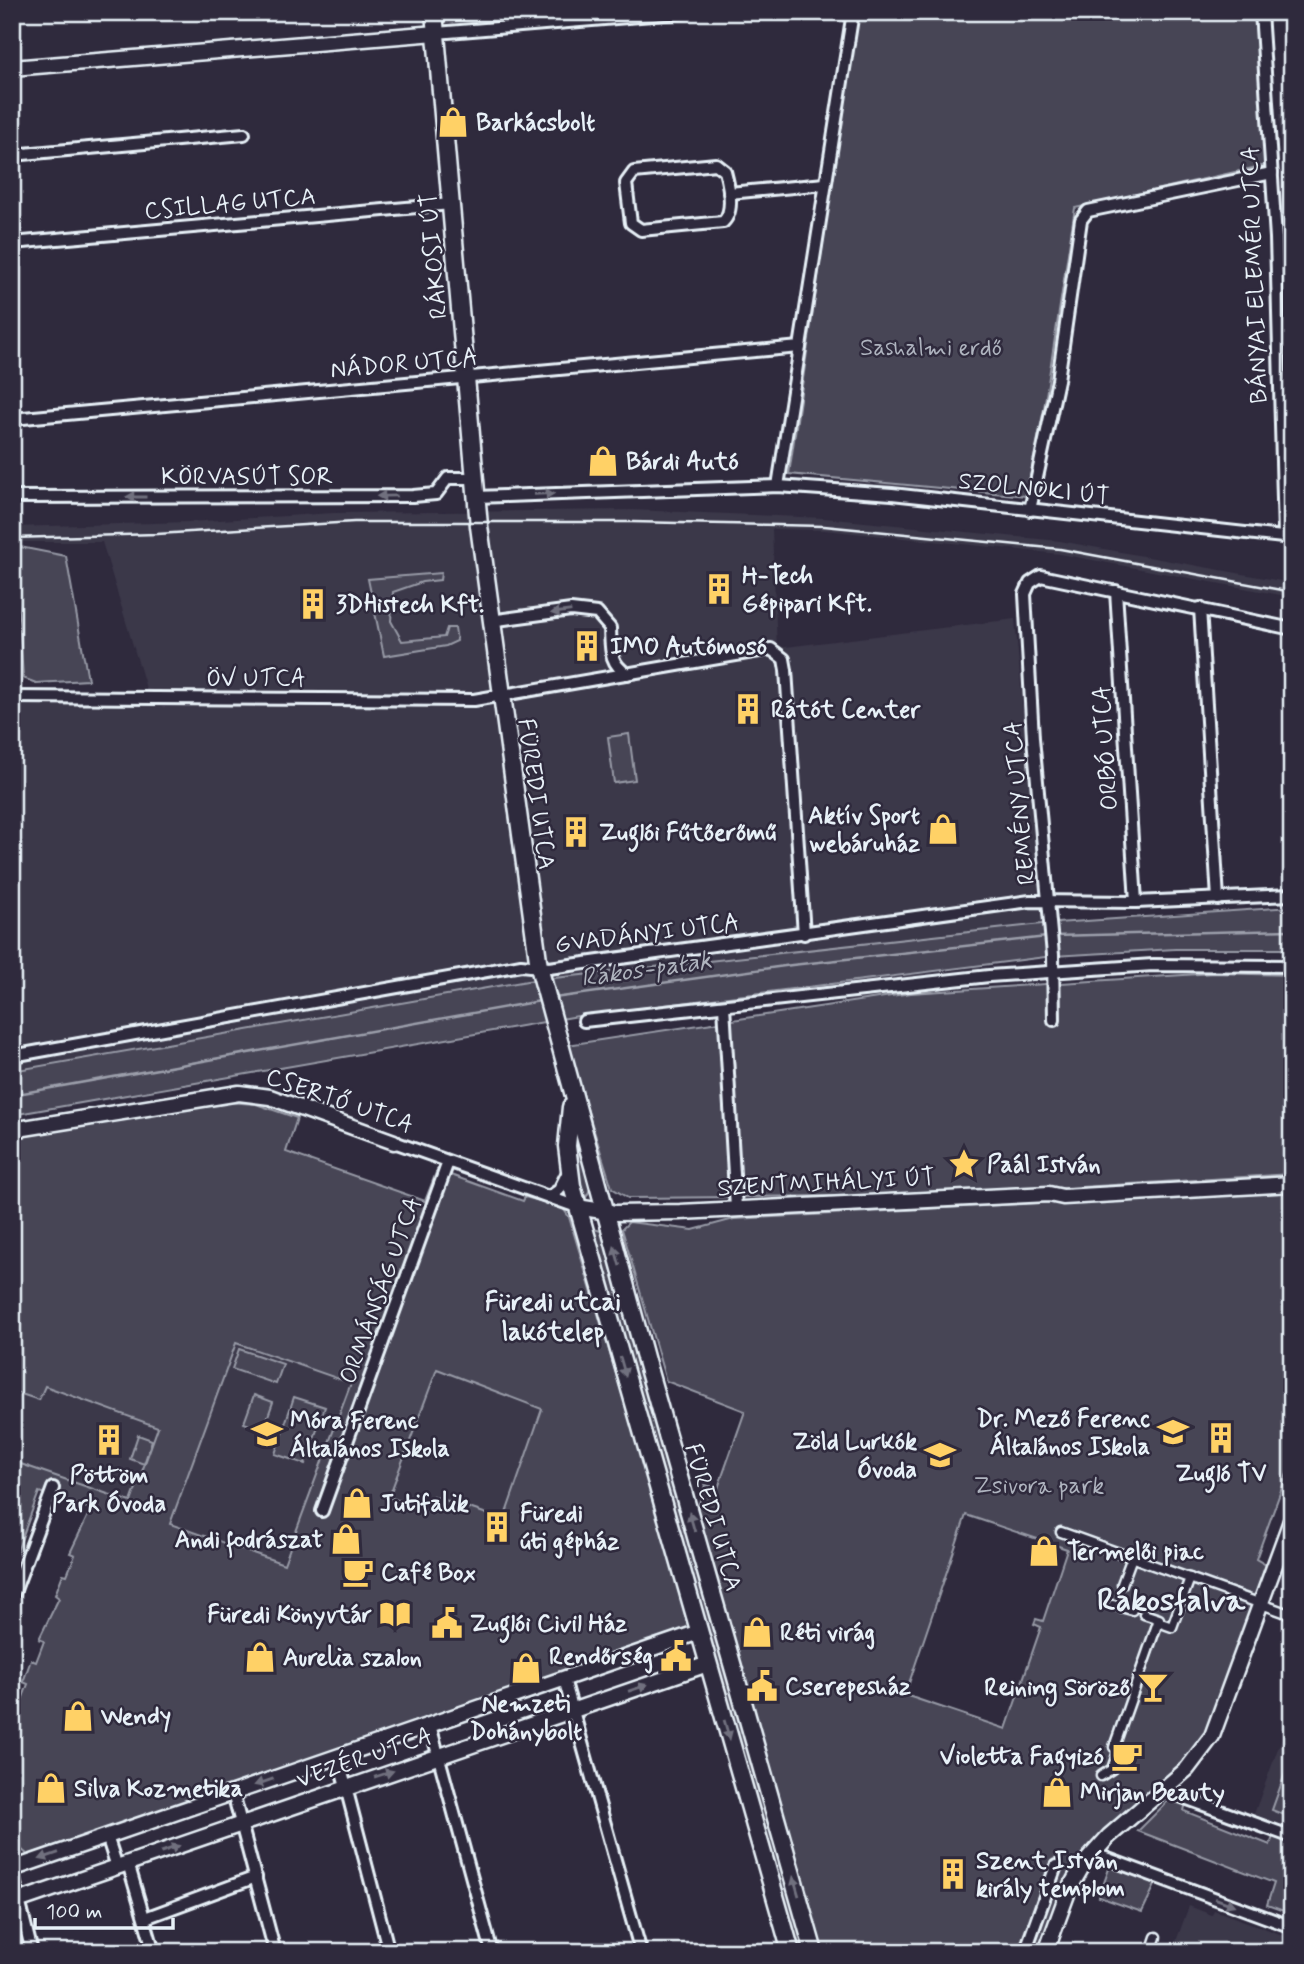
<svg xmlns="http://www.w3.org/2000/svg" width="1304" height="1964" viewBox="0 0 1304 1964" font-family="Mynerve,sans-serif">
<style>
.built{fill:#3b3749}
.green{fill:#464455;stroke:#979aa6;stroke-width:2;fill-rule:evenodd}
.lines{fill:none;stroke-linecap:round;stroke-linejoin:round}
.stream{stroke:#9c9fab;stroke-width:2.5}
.pedestrian-casing{stroke:#e8f1f8;stroke-width:13}
.minor-casing{stroke:#e8f1f8;stroke-width:16}
.tertiary-casing{stroke:#e8f1f8;stroke-width:19}
.secondary-casing{stroke:#e8f1f8;stroke-width:21}
.pedestrian{stroke:#2f2a3d;stroke-width:8}
.minor{stroke:#2f2a3d;stroke-width:10}
.tertiary{stroke:#2f2a3d;stroke-width:14}
.secondary{stroke:#2f2a3d;stroke-width:16}
.rail{stroke:#e8f1f8;stroke-width:2.5}
.oneway{fill:#70707e}
.labels{text-anchor:middle;stroke-width:5;stroke-linejoin:round;paint-order:stroke}
.poi-label{font-size:24px;font-weight:bold;fill:#e8f1f8;stroke:#2f2a3d;text-anchor:start}
.street-label{font-size:24px;fill:#e8f1f8;stroke:#2f2a3d}
.park-label{font-size:24px;fill:#afb4bf;stroke:#2f2a3d}
.water-label{font-size:26px;font-style:italic;fill:#afb4be;stroke:#2f2a3d}
.neighbourhood-label{font-size:26px;font-weight:bold;fill:#e8f1f8;stroke:#2f2a3d}
.district-label{font-size:32px;font-weight:bold;fill:#e8f1f8;stroke:#2f2a3d}
</style>
<rect width="100%" height="100%" fill="#2f2a3d"/>
<filter id="ink" filterUnits="userSpaceOnUse"><feTurbulence type="fractalNoise" baseFrequency=".0143" numOctaves="2"/><feDisplacementMap in="SourceGraphic" scale="14" xChannelSelector="R" yChannelSelector="G"/><feConvolveMatrix kernelMatrix="1 2 1 2 8 2 1 2 1" color-interpolation-filters="sRGB"/></filter>
<g filter="url(#ink)">
<g class="built">
<path d="M1279,114H1292V268H1286Z"/>
<path d="M632,510L824,518L1060,541L1292,583V597L1060,554L824,530L772,529L777,648L1015,619L1042,924L527,981L12,1071V705H151L102,542H12V527L188,522L333,513Z"/>
<path d="M236,1343L351,1383L284,1565L170,1525Z"/>
<path d="M13,1352L166,1406L132,1503L12,1461Z"/>
<path d="M437,1369L543,1409L504,1519L487,1532L389,1497Z"/>
<path d="M1292,1710V1828L1254,1814Z"/>
<path d="M1189,1906L1212,1915L1214,1910L1288,1937L1283,1952H1172Z"/>
</g>
<g class="green">
<path d="M857,12H1255L1266,165L1075,208L1044,409L1026,496L789,474Z"/>
<path d="M1284,12H1292V99H1288Z"/>
<path d="M20,547L66,556L88,680L36,683L23,678L16,572Z"/>
<path d="M441,573L440,580L422,582L393,592L391,621L402,641L444,637L447,628H455L457,641L446,646L384,656L368,579Z"/>
<path d="M629,734L635,780L614,783L608,737Z"/>
<path d="M1292,907V949H1175L1053,956L578,1016L12,1115V1071L527,981L1042,924Z"/>
<path d="M1214,973L1292,975V1174L951,1195L628,1198L612,1188L567,1045L911,993Z"/>
<path d="M213,1101L256,1104L297,1118L286,1152L425,1201L437,1170L523,1201L525,1197L562,1207L569,1217L692,1627L28,1855L14,1843L12,1837V1713L16,1704L20,1705L28,1684L23,1682L31,1660L36,1662L44,1641L39,1639L59,1598L55,1595L63,1574L67,1575L75,1555L70,1553L91,1509L39,1492L12,1565V1461L131,1502L158,1427L45,1386L39,1400L12,1391V1142L36,1131ZM236,1343L351,1383L284,1564L170,1524ZM437,1369L542,1409L504,1519L493,1515L486,1532L490,1515L433,1496L428,1511L389,1497Z"/>
<path d="M579,1149L592,1185L585,1200H580L574,1152Z"/>
<path d="M1292,1190V1460L1256,1559L1266,1565L1209,1728L1191,1756L1114,1824L1068,1874L1039,1952H818L695,1516L705,1485L718,1488L745,1411L666,1381L622,1229L629,1222L693,1230L734,1219ZM966,1515L1067,1549L1043,1621L1036,1619L1034,1624L1041,1627L1006,1729L905,1695Z"/>
<path d="M588,1227L604,1232L809,1952H794Z"/>
<path d="M239,1349L283,1364L276,1384L232,1369Z"/>
<path d="M254,1395L273,1402L263,1430L244,1423Z"/>
<path d="M294,1397L325,1407L305,1464L275,1454Z"/>
<path d="M138,1435L152,1440L144,1464L130,1459Z"/>
<path d="M1292,1754V1818L1272,1810Z"/>
<path d="M1169,1800L1186,1802L1184,1811L1270,1845L1274,1834L1292,1841V1914L1267,1905L1274,1883L1138,1831Z"/>
<path d="M1110,1866L1156,1883L1142,1912L1099,1897Z"/>
</g>
<g class="lines">
<g class="stream">
<path d="M1054,936L1292,930"/>
<path d="M554,998L792,965L1047,937"/>
<path d="M12,1095L540,1001"/>
</g>
<defs>
<g id="pedestrian">
<path d="M1061,1532L1292,1615"/>
<path d="M1122,1584L1132,1557"/>
<path d="M1113,1605L1132,1610"/>
<path d="M1144,1614L1159,1619L1158,1622"/>
<path d="M1101,1776L1112,1769L1119,1749L1114,1747L1158,1622L1172,1627L1190,1578"/>
<path d="M1151,1952L1156,1937"/>
</g>
<g id="minor">
<path d="M1261,12L1276,238L1284,536"/>
<path d="M436,33L688,12"/>
<path d="M12,155L244,134"/>
<path d="M716,164L725,171C729,186 735,211 723,222L641,230L631,223L626,183L634,172Z"/>
<path d="M729,193L825,184"/>
<path d="M12,243L451,204"/>
<path d="M12,419L800,347"/>
<path d="M778,486L853,12"/>
<path d="M12,497L413,496L436,494L448,478H474"/>
<path d="M476,497L778,486L892,494L1292,538"/>
<path d="M1030,510L1058,380L1081,220L1088,211L1272,173"/>
<path d="M1116,591L1136,902"/>
<path d="M1200,608L1218,899"/>
<path d="M490,621L571,610L597,613L610,628C611,649 609,663 627,674"/>
<path d="M12,697L474,700L771,649L784,659L786,670L804,934"/>
<path d="M724,1006L736,1208"/>
<path d="M1054,1020L1053,955L1033,738L1025,594L1030,583L1041,576L1292,629"/>
<path d="M584,1021L989,976L1153,965L1292,966"/>
<path d="M12,1056L521,965L549,968L1030,901L1136,902L1292,895"/>
<path d="M394,1142L577,1207"/>
<path d="M549,1197L559,1190L568,1172"/>
<path d="M322,1511L448,1162"/>
<path d="M12,1598L53,1488"/>
<path d="M564,1679L641,1952"/>
<path d="M430,1725L492,1952"/>
<path d="M338,1757L389,1952"/>
<path d="M1163,1790L1292,1837"/>
<path d="M233,1793L275,1952"/>
<path d="M107,1836L117,1867"/>
<path d="M1092,1853L1292,1927"/>
<path d="M128,1863L154,1952"/>
<path d="M12,1872L32,1952"/>
<path d="M145,1918L256,1877"/>
<path d="M1025,1952L1056,1866"/>
</g>
<g id="tertiary">
<path d="M12,68L436,33"/>
<path d="M12,1130L239,1093L270,1097L394,1142"/>
<path d="M577,1207L615,1213L680,1212L1049,1194L1063,1197L1292,1184"/>
<path d="M12,1869L699,1632"/>
<path d="M12,1903L708,1664"/>
<path d="M1046,1952L1069,1889L1083,1865L1109,1836L1187,1769L1212,1736L1292,1518"/>
</g>
<g id="secondary">
<path d="M434,12L479,526L539,967L646,1361L814,1952"/>
<path d="M571,1107L567,1146L572,1186L791,1952"/>
</g>
</defs>
<use href="#pedestrian" class="pedestrian-casing"/>
<use href="#minor" class="minor-casing"/>
<use href="#tertiary" class="tertiary-casing"/>
<use href="#secondary" class="secondary-casing"/>
<use href="#pedestrian" class="pedestrian"/>
<use href="#minor" class="minor"/>
<use href="#tertiary" class="tertiary"/>
<use href="#secondary" class="secondary"/>
<path class="rail" d="M12,538L157,534L354,522H632L824,526L1060,549L1292,592"/>
</g>
<defs><path id="oneway-solid" d="M-6-.8H1V-3.2L6.5 0L1 3.2V.8H-6Z" transform="scale(1.75)"/></defs>
<g class="oneway">
<use href="#oneway-solid" transform="translate(544 494) rotate(-2)"/>
<use href="#oneway-solid" transform="translate(387 496) rotate(179)"/>
<use href="#oneway-solid" transform="translate(136 497) rotate(180)"/>
<use href="#oneway-solid" transform="translate(561 612) rotate(172)"/>
<use href="#oneway-solid" transform="translate(617 1256) rotate(-106)"/>
<use href="#oneway-solid" transform="translate(623 1367) rotate(74)"/>
<use href="#oneway-solid" transform="translate(692 1522) rotate(-106)"/>
<use href="#oneway-solid" transform="translate(638 1688) rotate(-19)"/>
<use href="#oneway-solid" transform="translate(727 1730) rotate(74)"/>
<use href="#oneway-solid" transform="translate(384 1774) rotate(-18)"/>
<use href="#oneway-solid" transform="translate(264 1782) rotate(161)"/>
<use href="#oneway-solid" transform="translate(170 1849) rotate(-19)"/>
<use href="#oneway-solid" transform="translate(49 1856) rotate(161)"/>
<use href="#oneway-solid" transform="translate(796 1886) rotate(-106)"/>
<use href="#oneway-solid" transform="translate(1225 1902) rotate(20)"/>
</g>
</g>
<defs>
<symbol id="shop-bare" viewBox="-9 -9 18 18"><path d="M-5-2.5h2.3a2.7 3.5 0 0 1 5.4 0H5L5.5 6h-11ZM-1.5-2.5h3a1.5 2.3 0 0 0-3 0Z" fill="#ffd166" stroke="#2f2a3d" stroke-width="2.5" paint-order="stroke"/></symbol>
<symbol id="building-bare" viewBox="-9 -9 18 18"><path d="M-4-6H4V6H1V3H-1V6H-4ZM-2.5-4.3h1.7v1.8h-1.7ZM.8-4.3h1.7v1.8H.8ZM-2.5-1h1.7V.8h-1.7ZM.8-1h1.7V.8H.8Z" fill="#ffd166" stroke="#2f2a3d" stroke-width="2.5" paint-order="stroke"/></symbol>
<symbol id="sight-bare" viewBox="-9 -9 18 18"><path d="M0-6L1.8-2.2L6-1.7L2.9 1.2L3.7 5.4L0 3.3L-3.7 5.4L-2.9 1.2L-6-1.7L-1.8-2.2Z" fill="#ffd166" stroke="#2f2a3d" stroke-width="2.5" paint-order="stroke"/></symbol>
<symbol id="school-bare" viewBox="-9 -9 18 18"><path d="M0-5L7-2L0 1L-7-2ZM-4 1L0 2.5L4 1V4Q0 6-4 4Z" fill="#ffd166" stroke="#2f2a3d" stroke-width="2.5" paint-order="stroke"/></symbol>
<symbol id="cafe-bare" viewBox="-9 -9 18 18"><path d="M-5.5-4.5H6V0H3Q3 3.5 0 3.5H-2.5Q-5.5 3.5-5.5 0ZM3-3.2v2h1.7v-2ZM-6 4.5H4V6H-6Z" fill="#ffd166" stroke="#2f2a3d" stroke-width="2.5" paint-order="stroke"/></symbol>
<symbol id="library-bare" viewBox="-9 -9 18 18"><path d="M-6-4Q-3-5.5-.7-3.5V5Q-3 3-6 4ZM6-4Q3-5.5 .7-3.5V5Q3 3 6 4Z" fill="#ffd166" stroke="#2f2a3d" stroke-width="2.5" paint-order="stroke"/></symbol>
<symbol id="civic-bare" viewBox="-9 -9 18 18"><path d="M-.6-6.5H3V-4.5H.6V-3L4-1V1h2V6H-6V1h2V-1L-.6-3ZM-1.2 2.5V6h2.4V2.5Z" fill="#ffd166" stroke="#2f2a3d" stroke-width="2.5" paint-order="stroke"/></symbol>
<symbol id="bar-bare" viewBox="-9 -9 18 18"><path d="M-6-5H6L.8 .8V4.5H3.5V6h-7V4.5H-.8V.8Z" fill="#ffd166" stroke="#2f2a3d" stroke-width="2.5" paint-order="stroke"/></symbol>
</defs>
<g fill-rule="evenodd">
<use href="#shop-bare" x="431" y="100" width="44" height="44"/>
<use href="#shop-bare" x="581" y="439" width="44" height="44"/>
<use href="#building-bare" x="697" y="567" width="44" height="44"/>
<use href="#building-bare" x="291" y="582" width="44" height="44"/>
<use href="#building-bare" x="565" y="624" width="44" height="44"/>
<use href="#building-bare" x="726" y="687" width="44" height="44"/>
<use href="#shop-bare" x="921" y="807" width="44" height="44"/>
<use href="#building-bare" x="554" y="810" width="44" height="44"/>
<use href="#sight-bare" x="942" y="1142" width="44" height="44"/>
<use href="#school-bare" x="1151" y="1410" width="44" height="44"/>
<use href="#school-bare" x="245" y="1412" width="44" height="44"/>
<use href="#building-bare" x="1199" y="1416" width="44" height="44"/>
<use href="#building-bare" x="87" y="1418" width="44" height="44"/>
<use href="#school-bare" x="918" y="1433" width="44" height="44"/>
<use href="#shop-bare" x="335" y="1481" width="44" height="44"/>
<use href="#building-bare" x="475" y="1505" width="44" height="44"/>
<use href="#shop-bare" x="324" y="1517" width="44" height="44"/>
<use href="#shop-bare" x="1022" y="1529" width="44" height="44"/>
<use href="#cafe-bare" x="336" y="1550" width="44" height="44"/>
<use href="#library-bare" x="373" y="1592" width="44" height="44"/>
<use href="#civic-bare" x="425" y="1601" width="44" height="44"/>
<use href="#shop-bare" x="735" y="1610" width="44" height="44"/>
<use href="#civic-bare" x="654" y="1634" width="44" height="44"/>
<use href="#shop-bare" x="238" y="1635" width="44" height="44"/>
<use href="#shop-bare" x="504" y="1646" width="44" height="44"/>
<use href="#civic-bare" x="740" y="1664" width="44" height="44"/>
<use href="#bar-bare" x="1131" y="1665" width="44" height="44"/>
<use href="#shop-bare" x="56" y="1694" width="44" height="44"/>
<use href="#cafe-bare" x="1105" y="1734" width="44" height="44"/>
<use href="#shop-bare" x="29" y="1766" width="44" height="44"/>
<use href="#shop-bare" x="1035" y="1770" width="44" height="44"/>
<use href="#building-bare" x="931" y="1852" width="44" height="44"/>
</g>
<g class="labels">
<g class="poi-label">
<text x="476" y="130">Barkácsbolt</text>
<text x="626" y="469">Bárdi Autó</text>
<text x="742" y="583">H-Tech<tspan x="742" dy="28">Gépipari Kft.</tspan></text>
<text x="336" y="612">3DHistech Kft.</text>
<text x="610" y="654">IMO Autómosó</text>
<text x="771" y="717">Rátót Center</text>
<text x="920" y="823" text-anchor="end">Aktív Sport<tspan x="920" dy="28">webáruház</tspan></text>
<text x="599" y="840">Zuglói Fűtőerőmű</text>
<text x="987" y="1172">Paál István</text>
<text x="1150" y="1426" text-anchor="end">Dr. Mező Ferenc<tspan x="1150" dy="28">Általános Iskola</tspan></text>
<text x="290" y="1428">Móra Ferenc<tspan x="290" dy="28">Általános Iskola</tspan></text>
<text x="917" y="1449" text-anchor="end">Zöld Lurkók<tspan x="917" dy="28">Óvoda</tspan></text>
<text x="1221" y="1481" text-anchor="middle">Zugló TV</text>
<text x="109" y="1483" text-anchor="middle">Pöttöm<tspan x="109" dy="28">Park Óvoda</tspan></text>
<text x="380" y="1511">Jutifalik</text>
<text x="520" y="1521">Füredi<tspan x="520" dy="28">úti gépház</tspan></text>
<text x="323" y="1547" text-anchor="end">Andi fodrászat</text>
<text x="1067" y="1559">Termelői piac</text>
<text x="381" y="1580">Café Box</text>
<text x="372" y="1622" text-anchor="end">Füredi Könyvtár</text>
<text x="470" y="1631">Zuglói Civil Ház</text>
<text x="780" y="1640">Réti virág</text>
<text x="653" y="1664" text-anchor="end">Rendőrség</text>
<text x="283" y="1665">Aurelia szalon</text>
<text x="785" y="1694">Cserepesház</text>
<text x="1130" y="1695" text-anchor="end">Reining Söröző</text>
<text x="526" y="1711" text-anchor="middle">Nemzeti<tspan x="526" dy="28">Dohánybolt</tspan></text>
<text x="101" y="1724">Wendy</text>
<text x="1104" y="1764" text-anchor="end">Violetta Fagyizó</text>
<text x="74" y="1796">Silva Kozmetika</text>
<text x="1080" y="1800">Mirjan Beauty</text>
<text x="976" y="1868">Szent István<tspan x="976" dy="28">király templom</tspan></text>
</g>
<g class="street-label">
<text transform="translate(230 203) rotate(-5)" y="8">CSILLAG UTCA</text>
<text transform="translate(433 256) rotate(-95)" y="8">RÁKOSI ÚT</text>
<text transform="translate(1254 275) rotate(-92)" y="8">BÁNYAI ELEMÉR UTCA</text>
<text transform="translate(404 363) rotate(-5)" y="8">NÁDOR UTCA</text>
<text x="247" y="484">KÖRVASÚT SOR</text>
<text transform="translate(1034 488) rotate(6)" y="8">SZOLNOKI ÚT</text>
<text x="256" y="686">ÖV UTCA</text>
<text transform="translate(1105 748) rotate(-94)" y="8">ORBÓ UTCA</text>
<text transform="translate(537 794) rotate(82)" y="8">FÜREDI UTCA</text>
<text transform="translate(1019 803) rotate(-95)" y="8">REMÉNY UTCA</text>
<text transform="translate(647 933) rotate(-7)" y="8">GVADÁNYI UTCA</text>
<text transform="translate(340 1100) rotate(19)" y="8">CSERTŐ UTCA</text>
<text transform="translate(826 1182) rotate(-3)" y="8">SZENTMIHÁLYI ÚT</text>
<text transform="translate(380 1290) rotate(-70)" y="8">ORMÁNSÁG UTCA</text>
<text transform="translate(714 1517) rotate(74)" y="8">FÜREDI UTCA</text>
<text transform="translate(364 1757) rotate(-19)" y="8">VEZÉR UTCA</text>
</g>
<g class="park-label">
<text x="931" y="355">Sashalmi erdő</text>
<text x="1039" y="1493">Zsivora park</text>
</g>
<g class="water-label">
<text transform="translate(646 968) rotate(-8)" y="9">Rákos-patak</text>
</g>
<g class="neighbourhood-label">
<text x="553" y="1310">Füredi utcai<tspan x="553" dy="30">lakótelep</tspan></text>
</g>
<g class="district-label">
<text x="1171" y="1610">Rákosfalva</text>
</g>
</g>
<rect width="1304" height="1964" fill="none" stroke="#2f2a3d" stroke-width="42"/>
<rect x="21" y="21" width="1262" height="1922" fill="none" stroke="#e8f1f8" stroke-width="2.5" filter="url(#ink)"/>
<path d="M35 1918v10h138v-10" fill="none" stroke="#e8f1f8" stroke-width="3.5"/>
<text x="46" y="1918" font-size="21" fill="#e8f1f8" stroke="#2f2a3d" stroke-width="5" paint-order="stroke">100 m</text>
</svg>
